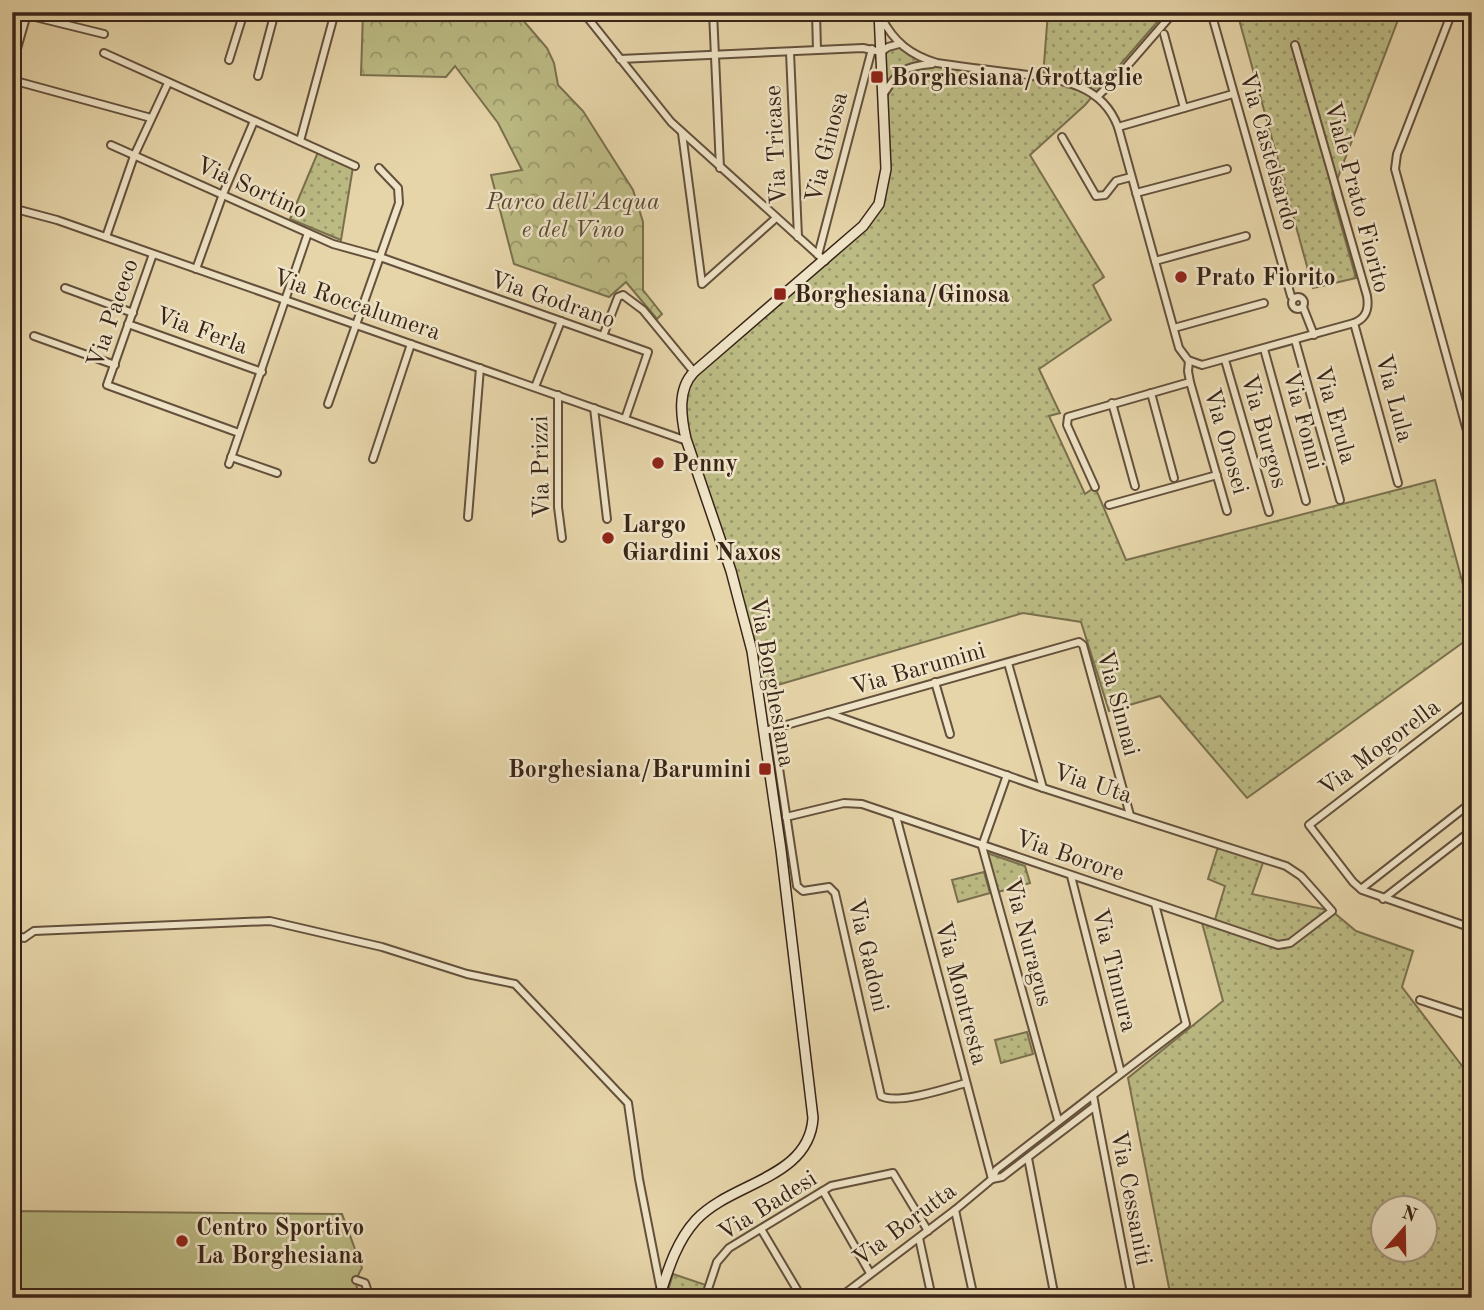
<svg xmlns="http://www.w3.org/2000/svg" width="1484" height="1310" viewBox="0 0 1484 1310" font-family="'Old Standard TT',serif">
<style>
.grass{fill:url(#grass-dots);stroke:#7a704e;stroke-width:2;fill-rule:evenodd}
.park{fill:url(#park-crowns);stroke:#7a704e;stroke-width:2}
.pitch{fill:#bcbb84;stroke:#7a704e;stroke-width:2}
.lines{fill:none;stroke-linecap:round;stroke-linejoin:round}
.street-casing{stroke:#64503c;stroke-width:10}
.secondary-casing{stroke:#392418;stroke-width:12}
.street{stroke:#efe4c7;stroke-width:6}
.secondary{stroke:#efe4c7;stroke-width:9}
.poi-dot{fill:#8f2418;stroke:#efe4c7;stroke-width:2.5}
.labels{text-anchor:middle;stroke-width:5;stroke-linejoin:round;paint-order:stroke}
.poi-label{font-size:24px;font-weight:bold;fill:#392418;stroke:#efe4c7;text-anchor:start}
.street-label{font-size:24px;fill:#392418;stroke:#efe4c7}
.park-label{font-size:24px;font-style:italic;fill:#5a4a33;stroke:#efe4c7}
</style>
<defs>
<pattern id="grass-dots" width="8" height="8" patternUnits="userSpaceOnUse" patternTransform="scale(1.75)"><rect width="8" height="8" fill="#bcbb84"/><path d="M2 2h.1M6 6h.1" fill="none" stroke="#9a986b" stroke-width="1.8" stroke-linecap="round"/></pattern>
<pattern id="park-crowns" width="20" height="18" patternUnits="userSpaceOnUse" patternTransform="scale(1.75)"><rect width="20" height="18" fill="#bcbb84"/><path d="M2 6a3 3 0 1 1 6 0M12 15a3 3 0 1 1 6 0" fill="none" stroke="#9a986b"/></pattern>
</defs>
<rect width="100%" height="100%" fill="#e6d5a9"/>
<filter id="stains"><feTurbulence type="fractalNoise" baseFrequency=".00286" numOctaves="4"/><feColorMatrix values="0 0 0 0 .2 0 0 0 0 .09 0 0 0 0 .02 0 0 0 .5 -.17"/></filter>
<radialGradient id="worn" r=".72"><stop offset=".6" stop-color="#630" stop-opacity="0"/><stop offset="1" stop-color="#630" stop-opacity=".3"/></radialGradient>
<g class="grass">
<path d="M1048,12H1166L1085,105L1030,155L1104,277L1093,285L1111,320L1039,369L1060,413L1049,416L1085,494L1095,487L1126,560L1435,480L1472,618V636L1247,798L1160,696L1109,711L1081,622L1023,613L764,689L755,641L686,439L685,384L869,219L884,186L881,52L901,46L937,63L1043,77Z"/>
<path d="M1237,12H1401L1332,193L1356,278L1313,288Z"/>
<path d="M318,152L353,167L341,240L290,219Z"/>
<path d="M1221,846L1264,860L1252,894L1332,911L1356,931L1413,951L1402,987L1472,1079V1298H1171L1128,1078L1223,1001L1201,919L1214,923L1225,886L1208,879L1217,850ZM1382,1208H1424V1250H1382Z"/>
<path d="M987,853L1025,866L1030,883L998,892Z"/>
<path d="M984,872L990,893L958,902L952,880Z"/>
<path d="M1027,1032L1033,1054L1001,1063L995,1040Z"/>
<path d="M673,1274L706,1285L701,1298L666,1297Z"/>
</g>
<path class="park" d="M363,12H516L547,48L554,63L558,85L583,111L633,190L643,222V290L662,314L657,319L626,282L609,297L514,264L491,175L522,170L498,123L455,66L446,77L361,75Z"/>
<path class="pitch" d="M12,1211L342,1214L362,1268C355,1279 355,1285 360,1298H12Z"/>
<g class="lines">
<defs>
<g id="street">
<path d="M583,12L671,122L825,261"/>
<path d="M713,12L720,168"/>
<path d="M816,12L817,50"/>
<path d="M1211,12L1291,296L1294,299"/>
<path d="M1452,12L1397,154L1395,169L1472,449"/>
<path d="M27,15L104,34"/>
<path d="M881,17C894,42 910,55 937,63C963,67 988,70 1013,73C1055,79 1101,81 1118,127L1179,348L1188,360L1202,365L1354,323C1367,318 1369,308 1367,296L1295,45"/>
<path d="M1164,34L1184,108"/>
<path d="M790,52L798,237"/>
<path d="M104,53L355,166"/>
<path d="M620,59L863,48L881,52L888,47L899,44"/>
<path d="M229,60L244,12"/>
<path d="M12,66L27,14"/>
<path d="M258,76L275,12"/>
<path d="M12,80L151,118"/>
<path d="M883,95C898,71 904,66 932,64"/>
<path d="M1097,97L1121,73L1174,12"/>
<path d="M1118,127L1233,94"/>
<path d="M682,133L702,284L776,218"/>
<path d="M1062,137L1096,196L1105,195L1116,181L1131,177"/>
<path d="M300,141L335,12"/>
<path d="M111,145L333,244L380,257L648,352L625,419"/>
<path d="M1136,193L1227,169"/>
<path d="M12,208L57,220L687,441"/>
<path d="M106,237L134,156L168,83"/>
<path d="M153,254L107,385L239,433"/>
<path d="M818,255L872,49"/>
<path d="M1155,261L1246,236"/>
<path d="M196,269L223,194L254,121"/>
<path d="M65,288L133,313"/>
<circle cx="1298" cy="303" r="6"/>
<path d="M1303,307L1314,335"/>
<path d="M1354,323L1398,483"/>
<path d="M128,324L262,372"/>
<path d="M1174,328L1264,303"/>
<path d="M34,336L115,365"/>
<path d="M603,336L618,297L623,295L643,310L694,372"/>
<path d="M1295,340L1340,500"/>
<path d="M1264,349L1306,501"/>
<path d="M1225,360L1269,512"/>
<path d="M1190,382L1227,511"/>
<path d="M535,387L561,321"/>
<path d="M1151,393L1174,478"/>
<path d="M558,395V507L562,538"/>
<path d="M1112,403L1135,486"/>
<path d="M328,404L399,203L398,188L379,168"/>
<path d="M594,408L607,519"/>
<path d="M231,457L277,473"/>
<path d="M373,459L411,344"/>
<path d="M229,464L308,233"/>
<path d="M1095,487L1067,425L1068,417L1190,382L1188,371L1189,361"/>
<path d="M1109,505L1217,475"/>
<path d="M468,517L480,368"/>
<path d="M1008,663L1043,788"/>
<path d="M935,682L950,734"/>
<path d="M1472,700L1309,825L1353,882L1362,890L1472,928"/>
<path d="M773,729L797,886L803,891L829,887L835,893L881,1096C898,1105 947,1088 966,1083"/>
<path d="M765,731L1079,642L1083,645L1130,815"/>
<path d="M1007,775L982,846L1058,1120"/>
<path d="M896,816L992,1179"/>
<path d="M786,817L844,803L862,804L1278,945L1290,943L1332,911L1301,876L1286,866L1043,788L828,713"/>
<path d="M1071,876L1121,1073"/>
<path d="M1361,889L1472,802"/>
<path d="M1383,899L1472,830"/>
<path d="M12,933L24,938L34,931L270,921L382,947L467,974L515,984L628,1103L639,1179L661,1291"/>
<path d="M1420,1000L1472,1017"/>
<path d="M1095,1106L1132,1298"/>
<path d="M1028,1158L1055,1298"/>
<path d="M992,1179L996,1170L1093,1095"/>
<path d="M823,1191L870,1273"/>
<path d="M955,1210L974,1298"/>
<path d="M761,1229L802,1298"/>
<path d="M919,1238L932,1298"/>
<path d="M356,1280L365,1283L370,1298"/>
<path d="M705,1298L717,1262L729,1248L831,1186L893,1173L928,1231"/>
<path d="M839,1298L955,1210L992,1179L1002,1177L1095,1106L1093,1095L1186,1024L1155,904"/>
</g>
<path id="secondary" d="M659,1298C668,1270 676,1242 696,1220C731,1182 809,1179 813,1118L781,850L752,651L731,571L686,439C681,417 677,389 694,372L863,226L879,204L886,169L879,12"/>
</defs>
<use href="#street" class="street-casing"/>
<use href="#secondary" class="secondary-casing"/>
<use href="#street" class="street"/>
<use href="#secondary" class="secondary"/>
</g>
<g class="poi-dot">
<rect x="870" y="70" width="14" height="14" rx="3.5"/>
<circle cx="1181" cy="277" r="7"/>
<rect x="773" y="287" width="14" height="14" rx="3.5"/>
<circle cx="658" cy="463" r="7"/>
<circle cx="608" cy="538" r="7"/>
<rect x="758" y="762" width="14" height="14" rx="3.5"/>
<circle cx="182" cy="1241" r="7"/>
</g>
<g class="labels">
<g class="poi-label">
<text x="891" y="85">Borghesiana/Grottaglie</text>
<text x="1195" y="285">Prato Fiorito</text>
<text x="794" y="302">Borghesiana/Ginosa</text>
<text x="672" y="471">Penny</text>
<text x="622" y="532">Largo<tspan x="622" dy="28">Giardini Naxos</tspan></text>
<text x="751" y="777" text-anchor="end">Borghesiana/Barumini</text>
<text x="196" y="1235">Centro Sportivo<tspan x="196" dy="28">La Borghesiana</tspan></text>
</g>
<g class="street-label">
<text transform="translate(775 145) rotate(-93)" y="8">Via Tricase</text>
<text transform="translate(826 147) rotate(-76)" y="8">Via Ginosa</text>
<text transform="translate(1270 151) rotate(74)" y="8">Via Castelsardo</text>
<text transform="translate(252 187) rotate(24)" y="8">Via Sortino</text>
<text transform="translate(1358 197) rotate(75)" y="8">Viale Prato Fiorito</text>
<text transform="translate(553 299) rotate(19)" y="8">Via Godrano</text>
<text transform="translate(357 304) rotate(19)" y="8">Via Roccalumera</text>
<text transform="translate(112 313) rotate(-71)" y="8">Via Paceco</text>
<text transform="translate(202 330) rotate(20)" y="8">Via Ferla</text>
<text transform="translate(1395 398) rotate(75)" y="8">Via Lula</text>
<text transform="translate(1336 415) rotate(74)" y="8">Via Erula</text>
<text transform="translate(1304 420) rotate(75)" y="8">Via Fonni</text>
<text transform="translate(1265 431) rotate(74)" y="8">Via Burgos</text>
<text transform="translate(1227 441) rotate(74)" y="8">Via Orosei</text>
<text transform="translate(540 467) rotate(-91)" y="8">Via Prizzi</text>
<text transform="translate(918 668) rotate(-16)" y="8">Via Barumini</text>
<text transform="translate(773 682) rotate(80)" y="8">Via Borghesiana</text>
<text transform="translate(1119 703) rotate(75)" y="8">Via Sinnai</text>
<text transform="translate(1379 747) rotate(-37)" y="8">Via Mogorella</text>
<text transform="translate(1093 783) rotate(18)" y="8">Via Uta</text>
<text transform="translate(1070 855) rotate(19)" y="8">Via Borore</text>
<text transform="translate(1029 942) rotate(75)" y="8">Via Nuragus</text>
<text transform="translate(869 955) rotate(77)" y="8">Via Gadoni</text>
<text transform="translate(1115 970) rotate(76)" y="8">Via Tinnura</text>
<text transform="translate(962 993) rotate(75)" y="8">Via Montresta</text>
<text transform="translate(1132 1198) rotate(79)" y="8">Via Cessaniti</text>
<text transform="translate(767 1205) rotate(-32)" y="8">Via Badesi</text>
<text transform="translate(904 1224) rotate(-37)" y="8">Via Borutta</text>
</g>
<g class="park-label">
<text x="573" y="209">Parco dell'Acqua<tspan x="573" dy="28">e del Vino</tspan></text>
</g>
</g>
<rect width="1484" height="1310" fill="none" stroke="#e6d5a9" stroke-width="42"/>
<rect x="14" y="14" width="1456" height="1282" fill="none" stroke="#392418" stroke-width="3.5"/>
<rect x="21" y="21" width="1442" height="1268" fill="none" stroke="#392418" stroke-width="2"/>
<g transform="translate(1404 1229) rotate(20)"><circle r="33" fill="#efe4c7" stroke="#a69781" stroke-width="2"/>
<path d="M0-5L12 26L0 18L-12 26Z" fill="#8f2418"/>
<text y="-10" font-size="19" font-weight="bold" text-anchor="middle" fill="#392418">N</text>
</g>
<rect width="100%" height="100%" filter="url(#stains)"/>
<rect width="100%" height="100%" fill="url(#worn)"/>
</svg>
